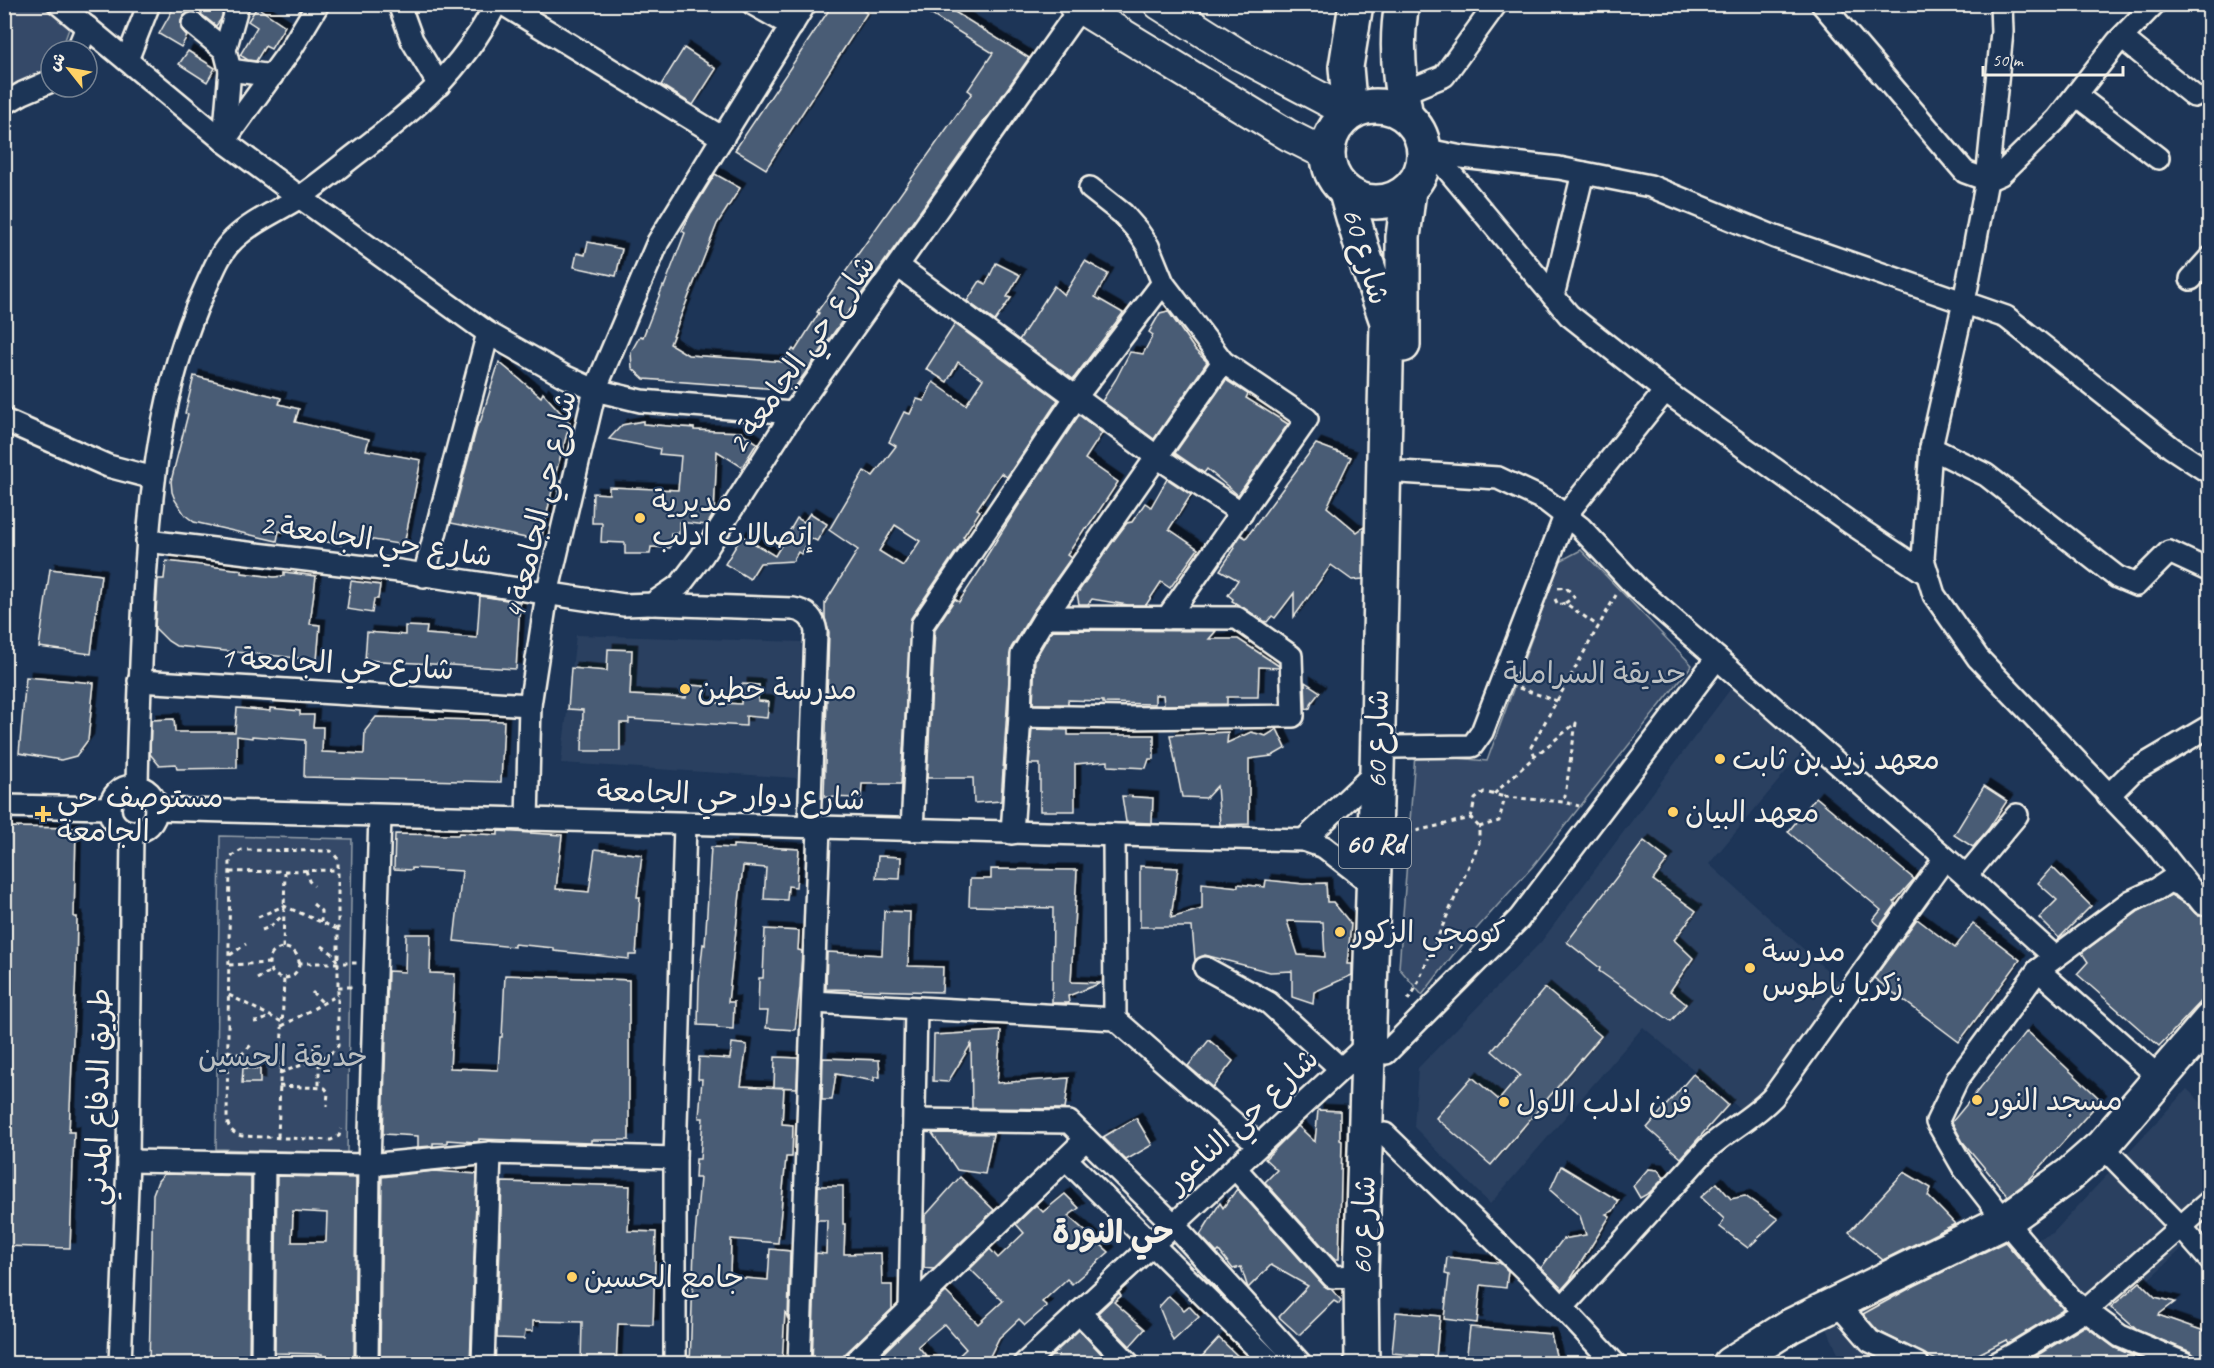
<svg xmlns="http://www.w3.org/2000/svg" width="2214" height="1368" viewBox="0 0 2214 1368" font-family="Caveat,'Playpen Sans Arabic',sans-serif">
<style>
.built{fill:#2a4060}
.green{fill:#354a67;stroke:#949ea8;stroke-width:1.5}
.building{fill:#485b74;stroke:#f4f1e8;stroke-width:1.5;fill-rule:evenodd;filter:url(#shadow)}
.lines{fill:none;stroke-linecap:round;stroke-linejoin:round}
.street-casing{stroke:#f4f1e8;stroke-width:26}
.secondary-casing{stroke:#f4f1e8;stroke-width:34}
.primary-casing{stroke:#f4f1e8;stroke-width:38}
.path{stroke:#f4f1e8;stroke-width:3;stroke-dasharray:4.5 4.5;stroke-linecap:butt}
.street{stroke:#1d3557;stroke-width:21}
.secondary{stroke:#1d3557;stroke-width:30}
.primary{stroke:#1d3557;stroke-width:33}
.poi-dot{fill:#ffd166;stroke:#1d3557;stroke-width:2}
.labels{text-anchor:middle;stroke-width:4.5;stroke-linejoin:round;paint-order:stroke}
.shield{fill:#1d3557;stroke:#b4b9bc;stroke-width:1.5}
.shield-label{font-size:28px;font-weight:bold;fill:#f4f1e8}
.street-label{font-size:30px;fill:#f4f1e8;stroke:#1d3557}
.poi-label{font-size:30px;fill:#f4f1e8;stroke:#1d3557;text-anchor:start}
.park-label{font-size:30px;fill:#bbbfc1;stroke:#1d3557}
.neighbourhood-label{font-size:32px;font-weight:bold;fill:#f4f1e8;stroke:#1d3557}
</style>
<defs>
<filter id="shadow"><feDropShadow dx="5.5" dy="-5.5" stdDeviation="0" flood-color="#0009"/></filter>
</defs>
<rect width="100%" height="100%" fill="#1d3557"/>
<filter id="ink" filterUnits="userSpaceOnUse"><feTurbulence type="fractalNoise" baseFrequency=".0167" numOctaves="2"/><feDisplacementMap in="SourceGraphic" scale="12" xChannelSelector="R" yChannelSelector="G"/><feConvolveMatrix kernelMatrix="1 2 1 2 8 2 1 2 1" color-interpolation-filters="sRGB"/></filter>
<g filter="url(#ink)">
<g class="built">
<path d="M576,635L802,642L797,778L561,763Z"/>
<path d="M1732,687L1804,750L1709,864L1840,982L1745,1113L1643,1027L1490,1204L1414,1127L1418,1068L1541,942Z"/>
<path d="M2187,1089L2209,1110V1224L2117,1308L2082,1329L2035,1363H1842L1826,1326L2053,1233Z"/>
</g>
<g class="green">
<path d="M5,5H40L70,26L61,51H51V68L5,93Z"/>
<path d="M1581,550L1692,665L1533,866L1453,955L1422,995L1399,968L1415,754L1487,761L1560,561Z"/>
<path d="M220,836L352,839L347,1153L216,1149Z"/>
</g>
<g class="building">
<path d="M176,4H181L192,12L184,16L181,21V29L187,36L181,47L159,34Z"/>
<path d="M208,4H225L221,19L216,26L201,14Z"/>
<path d="M833,4H853L867,13L766,169L735,150Z"/>
<path d="M914,4H942L1029,58L793,390L644,379L632,368L631,352L640,336L643,337L663,286L664,287L685,233L682,231L691,213L715,174L740,188L717,224L670,344L688,355L774,361L784,362L793,349L795,351L819,313L817,312L972,93L968,90L993,53Z"/>
<path d="M257,7L285,26L271,49L265,46L256,61L248,60L240,55L257,27L248,21Z"/>
<path d="M684,48L716,69L693,105L661,85Z"/>
<path d="M188,51L215,68L207,82L179,64Z"/>
<path d="M588,242L622,249L616,276L574,267L577,253L585,255Z"/>
<path d="M1085,261L1108,274L1095,297L1123,313L1073,379L1019,340L1054,286L1064,295Z"/>
<path d="M996,263L1020,275L1007,297L1011,298L995,321L967,301L980,281L986,284Z"/>
<path d="M1168,311L1195,350L1207,362L1154,439L1102,401L1116,379L1130,352L1143,354L1153,335L1149,332L1160,313Z"/>
<path d="M955,324L1058,400L1007,477L1001,473L977,509L980,511L963,537L965,538L911,618L901,784H862L861,798L824,797L829,632L825,618V603L858,550L829,530L864,471L873,476L896,446L889,442L904,412L910,414L917,399L924,401L933,382L966,405L983,379L958,362L947,382L926,369ZM895,525L920,541L903,566L879,551Z"/>
<path d="M499,362L541,397L543,393L570,423L556,472L541,541L451,523L478,423H480Z"/>
<path d="M194,376L281,398L279,404L299,409L295,422L369,439L366,450L421,460L404,545L343,535L341,545L279,531L277,541L194,522L185,515L175,500L172,492L171,481L188,414L185,413Z"/>
<path d="M1226,380L1248,394L1246,398L1288,424L1238,495L1207,469L1204,473L1175,453Z"/>
<path d="M1079,415L1102,433L1085,459L1118,482L1087,529L1085,528L1067,555L1071,558L1034,610L1011,648L1001,801L974,803L973,778H927L935,629L955,599L959,602L986,561L984,560L1020,503Z"/>
<path d="M643,421V424L694,428V430L741,432L757,443L742,467L717,451L714,513L707,525L679,522V534L671,533L670,548L651,547L650,554H625V543L601,542L602,523H592L593,493L609,494V487L678,490L681,456L659,454L660,449L609,439L622,425Z"/>
<path d="M1316,444L1351,457L1327,507L1357,532L1364,527L1363,579L1352,580L1331,565L1294,617V593L1275,618L1272,616L1267,622L1264,621L1232,601L1233,599L1228,595L1238,580L1220,570L1235,548L1234,546L1241,535L1246,538Z"/>
<path d="M1167,479L1191,495L1169,529L1198,549L1170,588L1161,582L1146,605H1128L1092,599L1088,604H1079L1077,594L1111,544L1127,523L1132,522L1145,503L1151,507Z"/>
<path d="M810,513L827,524L817,541L811,538L801,554L798,552L793,561L760,563L750,579L725,564L742,536L775,556L797,518L804,522Z"/>
<path d="M166,561L242,570V573L274,577L284,576V572L316,576L310,624L320,625L317,660L176,646L168,641L155,628L158,579H164Z"/>
<path d="M50,569L101,575L91,654L39,647Z"/>
<path d="M351,581L380,585L378,599H374L372,613L347,609Z"/>
<path d="M480,596L520,602L516,669L365,660L367,632L405,635V626L427,627L426,634L477,638Z"/>
<path d="M1052,630L1216,631L1209,639H1238L1279,666V668L1259,667L1258,697H1227V704L1164,705L1163,695H1155V704L1103,703V701L1068,700V704H1033L1035,659Z"/>
<path d="M608,649L632,650L630,695L686,698L687,685L704,686L703,702L741,704L742,684L759,685L758,701L769,702L767,718L746,716V726L629,719V723H620V751H582L583,710L568,709L571,668L607,671Z"/>
<path d="M26,677L94,683L88,740L76,756L61,760L19,753Z"/>
<path d="M1305,682L1320,692L1312,702L1310,708L1306,709Z"/>
<path d="M237,708L270,711V708L300,711V715H314L313,727H323L322,752L364,754L365,731L376,717L504,721L501,782L304,777L305,740L252,736V738L237,736V768L177,769L176,764L159,765L150,754L151,720L174,719L175,732H235Z"/>
<path d="M1032,729L1068,730V735H1154V759H1149L1146,768L1108,766V761L1075,764V811H1040V764H1029Z"/>
<path d="M1277,729L1286,748L1272,756L1249,759V824L1220,825L1217,786L1206,798L1182,797L1170,735L1228,732L1227,743L1251,732L1266,736Z"/>
<path d="M1984,786L2007,801L1989,828L1973,847L1954,835Z"/>
<path d="M1122,796L1153,798L1152,823L1126,822Z"/>
<path d="M1816,797L1914,879L1894,902L1896,904L1880,926L1873,920L1881,910L1788,832Z"/>
<path d="M4,827L76,828L74,917H77L76,968L69,1132H74L70,1248L4,1246Z"/>
<path d="M498,831L562,835L556,889L589,892L595,849L642,855L637,897H640L636,955H629V959L554,951V948L514,944V947L454,941L462,871L412,868V870L394,869L395,834L458,835L459,833L498,835Z"/>
<path d="M1644,841L1668,860L1653,880L1696,911L1674,940L1693,958L1670,991L1686,1004L1671,1021L1599,971L1600,968L1567,942Z"/>
<path d="M733,845L799,849L796,887L788,886L787,900L764,899L766,868L743,866L728,1002H734L733,1029L717,1028V1026L698,1025L699,982L703,944L705,945L711,847L733,848Z"/>
<path d="M878,856L901,857L900,879L876,878Z"/>
<path d="M1140,866L1178,868L1171,918L1202,909V883L1238,887V884L1265,887L1266,880L1303,884L1326,883L1327,902H1333L1351,924L1347,964H1352V975L1314,992L1313,1004L1292,997V971L1270,972L1205,955L1195,960L1192,927H1140ZM1287,921L1323,922L1325,957L1298,955Z"/>
<path d="M2052,867L2091,906L2059,938L2039,918L2057,900L2038,883Z"/>
<path d="M991,869L1077,870L1071,982L1101,983L1068,996L1069,1003H1052L1053,908L969,906L970,879H991Z"/>
<path d="M2171,895L2188,906L2198,916H2205L2210,920V992L2159,1046L2077,974L2088,962L2082,953L2139,911Z"/>
<path d="M884,911L910,912L908,966L943,967L942,992L826,989L827,952L882,955Z"/>
<path d="M1917,919L1955,948L1973,924L2020,960L1959,1042L1874,978Z"/>
<path d="M765,929L799,931L798,950L802,951L800,987L795,1030L766,1028L768,1011H758L759,978H763Z"/>
<path d="M406,934H431L430,973L455,974L450,1068L498,1070L500,1037H502L505,975L629,980V1140H591V1143L479,1139V1141L476,1142L447,1140V1143H433V1146L418,1147V1136L383,1134L388,971L405,972Z"/>
<path d="M1545,988L1601,1036L1491,1165L1436,1118L1472,1077L1499,1100L1520,1075L1492,1051Z"/>
<path d="M1001,1031L997,1083L1069,1078L1065,1109L972,1108L971,1044L948,1082L933,1081L934,1035Z"/>
<path d="M2027,1031L2101,1100L2028,1181L2008,1196L1963,1142L1952,1122Z"/>
<path d="M1209,1040L1233,1061L1213,1087L1188,1066Z"/>
<path d="M732,1043L747,1045L741,1086L784,1088L782,1124L793,1125L792,1157H786L778,1243L731,1239L730,1274L732,1277L768,1280L770,1249L790,1251L788,1319L785,1311L782,1364H690L694,1248L700,1178H695L696,1159H700L703,1118H699L702,1079H698L699,1057L730,1059Z"/>
<path d="M775,1057L798,1058L797,1088L774,1087Z"/>
<path d="M823,1058L879,1060L880,1077H874V1081L836,1074L832,1100H822Z"/>
<path d="M243,1068L260,1069V1083H242Z"/>
<path d="M1693,1074L1728,1105L1681,1158L1647,1128Z"/>
<path d="M1318,1110L1340,1111V1140L1342,1141L1339,1259H1334L1265,1182L1277,1170L1265,1159L1298,1126L1315,1142Z"/>
<path d="M1136,1118L1152,1145L1126,1160L1103,1137Z"/>
<path d="M932,1133L993,1134L985,1174L957,1170Z"/>
<path d="M1561,1166L1619,1201L1613,1211L1606,1214L1610,1216L1570,1280L1562,1289L1541,1268L1563,1239L1586,1235L1580,1216L1550,1190Z"/>
<path d="M1648,1169L1658,1170L1664,1178L1649,1193L1640,1198L1633,1186Z"/>
<path d="M434,1171L477,1174L470,1364H380L382,1177Z"/>
<path d="M1904,1172L1931,1188L1928,1196L1955,1224L1883,1260L1849,1232Z"/>
<path d="M164,1174L251,1176L249,1364H149L153,1194L158,1181Z"/>
<path d="M277,1176L356,1178L354,1364H323L322,1354L275,1353ZM293,1211L327,1213L326,1242H292Z"/>
<path d="M960,1177L994,1210L933,1269L924,1268L925,1216Z"/>
<path d="M502,1182L630,1186L628,1231L656,1232L653,1325L618,1324L616,1364H581L582,1322L533,1321V1331H525L524,1339L497,1338Z"/>
<path d="M1717,1183L1731,1199L1745,1196L1778,1219L1748,1248L1720,1227L1724,1219L1701,1197Z"/>
<path d="M818,1186H843V1224H845L844,1254L881,1253L882,1285H892V1309L844,1355L841,1364H812L816,1253L826,1254L827,1220H817Z"/>
<path d="M1237,1189L1324,1286L1331,1289L1341,1300L1339,1304L1334,1301L1299,1335L1279,1317L1308,1286L1271,1265L1248,1288L1241,1267L1233,1269L1219,1251L1217,1253L1200,1235L1220,1203L1223,1208Z"/>
<path d="M1065,1194L1079,1208L1068,1216L1109,1252L1072,1284L1067,1279L1042,1302L1047,1306L1025,1325L1019,1319L999,1338L986,1364H950L966,1349L944,1324L918,1346L933,1364H872L946,1292L978,1324L1003,1301L970,1269L990,1249L998,1258L1024,1233L1016,1224L1036,1205L1043,1212Z"/>
<path d="M2005,1242L2063,1309L2008,1343L2006,1340L1959,1364H1944L1878,1331L1863,1314L1914,1286Z"/>
<path d="M1447,1257L1500,1263L1508,1271L1506,1288L1481,1285L1477,1323L1444,1319L1449,1275L1445,1274Z"/>
<path d="M2140,1282L2155,1297L2175,1302L2158,1315L2210,1333V1364H2199L2196,1357L2191,1352L2137,1330L2111,1307Z"/>
<path d="M1119,1293L1121,1296L1114,1302L1145,1329L1130,1346L1098,1313Z"/>
<path d="M1169,1296L1184,1310L1189,1306L1199,1317L1173,1341L1159,1307Z"/>
<path d="M1396,1312L1440,1316L1436,1357L1392,1353Z"/>
<path d="M2085,1326L2115,1348L2152,1364H2023Z"/>
<path d="M1470,1327L1551,1334L1558,1364L1466,1362Z"/>
<path d="M1079,1330L1108,1361L1105,1364H1043Z"/>
<path d="M1219,1338L1246,1364H1195Z"/>
</g>
<g class="lines">
<defs>
<g id="street">
<path d="M59,4L224,141L294,193L488,333L564,376L595,390L641,401L793,413"/>
<path d="M399,4L412,40L439,85"/>
<path d="M503,4L723,138"/>
<path d="M753,4L792,26"/>
<path d="M1822,4L1965,172L1987,180L2001,174L2057,119L2118,41L2154,4"/>
<path d="M2001,4L2002,32L1987,180L1964,302L1931,448L1923,559L1934,595L1978,658L2153,841L2203,904"/>
<path d="M193,24L225,50"/>
<path d="M2122,38L2194,96"/>
<path d="M77,51L87,27"/>
<path d="M127,60L149,4"/>
<path d="M230,70L272,76"/>
<path d="M1402,93L1444,76L1496,4"/>
<path d="M2076,95L2158,158"/>
<path d="M4,104L23,93L51,81"/>
<path d="M1417,128L1432,151L1462,157L1559,168L1650,186L1775,237L2006,317L2172,448L2210,473"/>
<path d="M224,140L230,70L225,50L238,4"/>
<path d="M224,141L291,49L318,4"/>
<path d="M1432,151L1569,315L1665,391L1849,522L1927,574"/>
<path d="M1090,188L1123,214L1137,230L1148,246L1163,283L1223,362L1307,419L1167,618"/>
<path d="M898,266L1157,457L1242,513"/>
<path d="M2191,279L2210,258"/>
<path d="M1553,296L1583,173"/>
<path d="M4,420L108,466L154,478"/>
<path d="M1931,448L1986,475L2117,577L2136,585L2169,552L2210,571"/>
<path d="M1400,472L1498,478L1545,500L1580,527L1637,588L1966,876L2055,957"/>
<path d="M147,541L399,571L624,605L652,604L680,585L702,556L793,413L1080,8"/>
<path d="M424,576L488,333"/>
<path d="M652,604L793,609C806,611 814,618 816,632L809,827"/>
<path d="M139,681L530,705"/>
<path d="M1020,716L1122,718L1293,716L1291,656L1237,618L1045,617"/>
<path d="M1393,747L1472,746L1482,732L1565,516L1665,391"/>
<path d="M137,786C138,723 141,660 144,597C150,493 160,387 204,291C213,272 219,253 234,239C253,221 278,211 300,197C319,184 337,169 355,155C416,109 460,73 496,4"/>
<circle cx="133" cy="809" r="23"/>
<path d="M2108,796L2132,772L2210,726"/>
<path d="M4,806L110,808"/>
<path d="M156,809L1304,840L1377,771"/>
<path d="M527,820L530,705L547,594L595,390L658,242L805,4"/>
<path d="M912,830L922,625L1076,397L1163,283"/>
<path d="M1012,833L1020,716L1022,655L1045,617L1223,362"/>
<path d="M1114,835L1115,1019"/>
<path d="M1304,840L1324,847L1373,885"/>
<path d="M1966,876L2017,815"/>
<path d="M1205,968L1269,1003L1341,1069"/>
<path d="M2038,970L2160,1078"/>
<path d="M813,1002L1115,1019L1259,1145"/>
<path d="M1386,1053L1519,919L1717,658"/>
<path d="M915,1120L1069,1122L1173,1224L1301,1364"/>
<path d="M1385,1134L1542,1286L1615,1364"/>
<path d="M2102,1146L2181,1227L2210,1260"/>
<path d="M1066,1159L1270,1361L1275,1364"/>
<path d="M128,1161L369,1165L490,1153L675,1158"/>
<path d="M1235,1168L1333,1277L1361,1276"/>
<path d="M1837,1303L1870,1341L1918,1364"/>
<path d="M1563,1307L1707,1149C1728,1130 1753,1118 1773,1097L1945,858"/>
<path d="M910,1309L916,1009"/>
<path d="M1079,1312L1129,1364"/>
<path d="M120,1364L128,1161L132,833"/>
<path d="M262,1364L264,1164"/>
<path d="M367,1364L369,1165L380,816"/>
<path d="M483,1364L490,1153"/>
<path d="M675,1364V1158L685,824"/>
<path d="M799,1364L819,827"/>
<path d="M853,1364L1086,1139"/>
<path d="M1024,1364L1368,1044"/>
<path d="M1995,1364L2014,1354L2086,1310L2210,1201"/>
<path d="M2186,1364L2120,1336L2073,1301L2005,1221L1963,1167L1937,1122L1957,1080L2038,970L2131,901L2157,889L2169,881L2182,886L2190,893"/>
</g>
<g id="secondary">
<path d="M1073,4L1288,135L1328,155"/>
<path d="M1159,4L1238,54L1350,113"/>
</g>
<g id="primary">
<path d="M1402,4C1395,41 1399,80 1406,116"/>
<circle cx="1376" cy="154" r="48"/>
<path d="M1350,113L1346,67L1356,4"/>
<path d="M1346,193L1364,255L1387,322L1377,771L1361,1276L1362,1364"/>
<path d="M1403,345V237L1409,190"/>
<path d="M1730,1364L1790,1326L2005,1221L2069,1175L2102,1146L2210,1020"/>
</g>
</defs>
<use href="#street" class="street-casing"/>
<use href="#secondary" class="secondary-casing"/>
<use href="#primary" class="primary-casing"/>
<g class="path">
<path d="M1558,588L1566,587L1574,597L1565,603"/>
<path d="M1555,599L1558,605L1565,603L1598,626"/>
<path d="M1519,688L1557,701"/>
<path d="M1535,756L1531,747L1616,595"/>
<path d="M1494,794L1535,756L1576,723L1564,802"/>
<path d="M1471,818L1475,799L1484,792L1505,797"/>
<path d="M1479,827L1499,821L1505,797L1564,802L1579,806"/>
<path d="M1399,835L1471,818L1479,827V843L1414,991L1406,1003"/>
<path d="M306,870L309,881L314,886"/>
<path d="M230,872L338,870"/>
<path d="M313,904L321,911V922"/>
<path d="M258,917L284,906L337,929"/>
<path d="M262,930L270,927L283,915"/>
<path d="M322,946L332,953L337,961"/>
<path d="M283,948L285,872"/>
<circle cx="284" cy="963" r="15"/>
<path d="M230,955L246,944"/>
<path d="M298,963H357"/>
<path d="M229,965L269,963"/>
<path d="M257,979L271,971"/>
<path d="M338,987H354"/>
<path d="M312,992L323,1003"/>
<path d="M229,995L282,1022"/>
<path d="M254,1022L261,1021L271,1016"/>
<path d="M282,1026L338,995"/>
<path d="M313,1047L319,1054V1087"/>
<path d="M228,1051L280,1067"/>
<path d="M241,1055L253,1043"/>
<path d="M280,1073L329,1055L338,1046V859L331,851L242,850L233,855L230,860L227,1119C228,1128 233,1134 242,1136L331,1140L339,1136L341,1129"/>
<path d="M279,1086L325,1088L328,1092L327,1106"/>
<path d="M278,1137L284,977"/>
</g>
<use href="#street" class="street"/>
<use href="#secondary" class="secondary"/>
<use href="#primary" class="primary"/>
</g>
</g>
<g class="poi-dot">
<circle cx="640" cy="518" r="6"/>
<circle cx="685" cy="689" r="6"/>
<circle cx="1720" cy="759" r="6"/>
<circle cx="1673" cy="812" r="6"/>
<path d="M40 805h6v6h6v6h-6v6h-6v-6h-6v-6h6z"/>
<circle cx="1340" cy="932" r="6"/>
<circle cx="1750" cy="968" r="6"/>
<circle cx="1977" cy="1100" r="6"/>
<circle cx="1504" cy="1102" r="6"/>
<circle cx="572" cy="1277" r="6"/>
</g>
<g class="labels">
<rect class="shield" x="1339" y="818" width="72" height="50" rx="4.5"/>
<g class="shield-label">
<text x="1375" y="853">60 Rd</text>
</g>
<g class="street-label">
<text transform="translate(1366 256) rotate(73)" y="10">شارع 60</text>
<text transform="translate(801 354) rotate(-55)" y="10">شارع حي الجامعة 2</text>
<text transform="translate(540 505) rotate(-77)" y="10">شارع حي الجامعة 4</text>
<text transform="translate(376 540) rotate(8)" y="10">شارع حي الجامعة 2</text>
<text transform="translate(337 663) rotate(3)" y="10">شارع حي الجامعة 1</text>
<text transform="translate(1377 739) rotate(-89)" y="10">شارع 60</text>
<text transform="translate(731 795) rotate(2)" y="10">شارع دوار حي الجامعة</text>
<text transform="translate(98 1097) rotate(-89)" y="10">طريق الدفاع المدني</text>
<text transform="translate(1242 1120) rotate(-43)" y="10">شارع حي الناعور</text>
<text transform="translate(1363 1225) rotate(-88)" y="10">شارع 60</text>
</g>
<g class="poi-label">
<text x="652" y="511">مديرية<tspan x="652" dy="34">إتصالات ادلب</tspan></text>
<text x="697" y="699">مدرسة حطين</text>
<text x="1732" y="769">معهد زيد بن ثابت</text>
<text x="57" y="807">مستوصف حي<tspan x="57" dy="34">الجامعة</tspan></text>
<text x="1685" y="822">معهد البيان</text>
<text x="1352" y="942">كومجي الزكور</text>
<text x="1762" y="961">مدرسة<tspan x="1762" dy="34">زكريا باطوس</tspan></text>
<text x="1989" y="1110">مسجد النور</text>
<text x="1516" y="1112">فرن ادلب الاول</text>
<text x="584" y="1287">جامع الحسين</text>
</g>
<g class="park-label">
<text x="1595" y="683">حديقة السراملة</text>
<text x="283" y="1066">حديقة الحسين</text>
</g>
<g class="neighbourhood-label">
<text x="1113" y="1243">حي النورة</text>
</g>
</g>
<rect width="2214" height="1368" fill="none" stroke="#1d3557" stroke-width="24"/>
<rect x="12" y="12" width="2190" height="1344" fill="none" stroke="#f4f1e8" stroke-width="2" filter="url(#ink)"/>
<g transform="translate(69 69) rotate(301)"><circle r="28" fill="#1d3557" stroke="#738091" stroke-width="1.5"/>
<path d="M0-4.5L10 22L0 15L-10 22Z" fill="#ffd166"/>
<text y="-9" font-size="16" font-weight="bold" text-anchor="middle" fill="#f4f1e8">ش</text>
</g>
<path d="M1983 66v9h140v-9" fill="none" stroke="#f4f1e8" stroke-width="3"/>
<text x="1992" y="66" font-size="18" fill="#f4f1e8" stroke="#1d3557" stroke-width="4.5" paint-order="stroke">50 m</text>
</svg>
